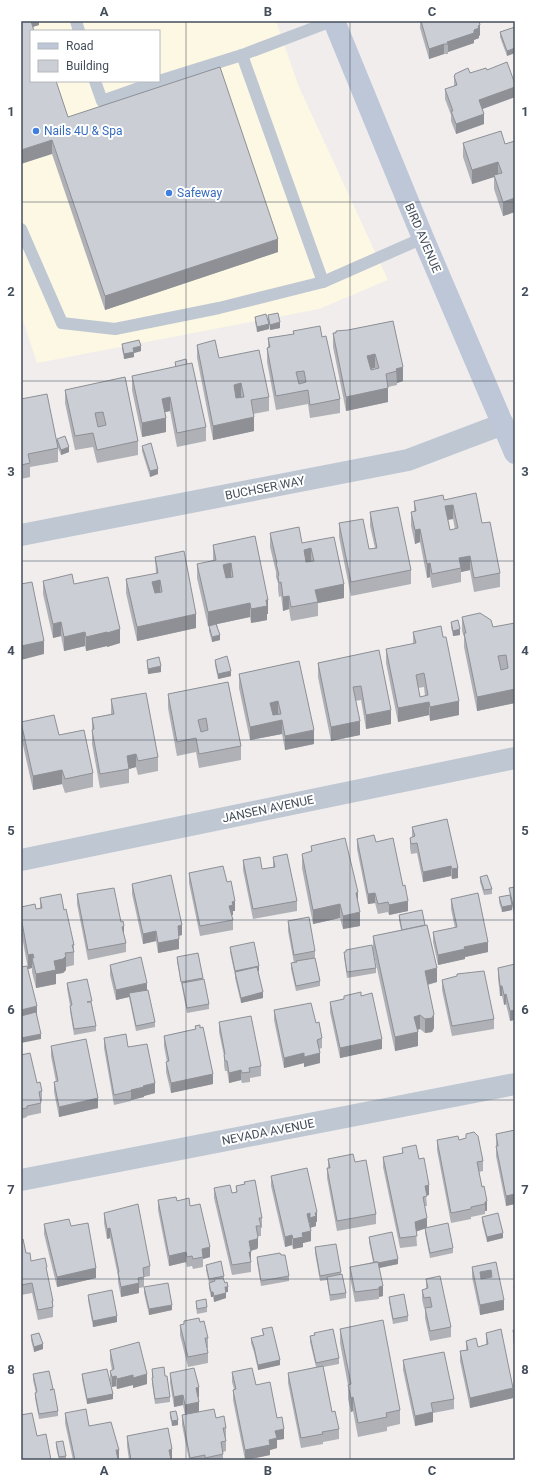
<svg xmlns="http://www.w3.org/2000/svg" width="536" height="1481" viewBox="0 0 536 1481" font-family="Roboto,sans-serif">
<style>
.commercial{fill:#fcf8e3;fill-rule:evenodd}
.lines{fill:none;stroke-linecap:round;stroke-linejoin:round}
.service{stroke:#bfc7d3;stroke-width:12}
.minor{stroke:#bfc7d3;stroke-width:22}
.secondary{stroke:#bec7d7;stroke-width:22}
.wall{fill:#afb1b7;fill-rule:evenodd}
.shaded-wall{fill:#8e9095}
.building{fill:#cbced5;stroke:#8e9095;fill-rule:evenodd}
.grid{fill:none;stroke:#444e5b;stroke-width:1;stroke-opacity:0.55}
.shop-dot{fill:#3f7fe0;stroke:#fff;stroke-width:1.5}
.labels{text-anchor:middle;stroke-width:4;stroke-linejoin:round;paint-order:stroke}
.shop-label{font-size:12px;fill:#366cbe;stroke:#fff;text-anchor:start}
.street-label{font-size:12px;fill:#444e5b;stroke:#fff}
.neatline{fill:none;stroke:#444e5b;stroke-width:1.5}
.grid-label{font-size:13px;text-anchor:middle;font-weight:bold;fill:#444e5b}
</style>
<rect width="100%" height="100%" fill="#f0edec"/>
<path class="commercial" d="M21,21H276L299,87L388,280L319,309L37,363L21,314ZM31,31H159V81H31Z"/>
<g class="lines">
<g class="service">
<path d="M76,21L79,31"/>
<path d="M242,55L323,282"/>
<path d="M95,81L102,101L159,81"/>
<path d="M159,81L242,55L332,21"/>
<path d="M21,229L62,323L115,329L219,308L323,282L423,238"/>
</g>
<g class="minor">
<path d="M21,535L408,460L503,424"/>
<path d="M21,860L515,758"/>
<path d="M21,1180L515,1084"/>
</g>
<path class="secondary" d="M334,21L423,238L515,453"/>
</g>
<g class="wall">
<path d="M21,21H39V25L33,27L31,31L68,117L278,252L105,310L52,154Z"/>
<path d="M420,21H479L480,35L479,36V38L474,40V43L448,52V54H444L429,59L420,28Z"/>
<path d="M515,27L507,56L500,37V32Z"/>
<path d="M487,70L515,84V97L483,109L484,124L456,134L451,121V115L445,99V89L454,86V76L455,75V74L470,73Z"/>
<path d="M515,141V212L503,216L494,189V177L472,184L463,157V143L505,144Z"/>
<path d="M268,315L280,328L270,330L269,325V329L257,332L255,322V317L268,319Z"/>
<path d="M393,321L403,381L397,383V385L388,387V402L346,411L333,347V333ZM375,368V369L371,370L370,369Z"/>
<path d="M293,331L322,337L340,399V413L310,418L308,404L276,410L267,362V348H268V338L293,334Z"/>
<path d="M122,344L141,351L134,353V357L124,359L122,349Z"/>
<path d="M197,345L269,397V411L253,414L254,431L213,440L197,358Z"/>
<path d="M175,362L206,427V441L177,447L170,411L165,412L166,432L142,437L132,390V376L175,367Z"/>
<path d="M125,377L138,441V455L97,463L93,447L75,450L65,403V390Z"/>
<path d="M21,399L57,442V439L69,452L61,455L58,448V462L30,467V477L21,479Z"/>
<path d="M142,446L158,474L150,477L142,451Z"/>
<path d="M444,500L482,523L500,573V587L474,592L470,570L461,572V582L432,588L430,577L427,578L420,542L415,544L411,526V512L414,511V501ZM453,519L455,529L450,530L448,520Z"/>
<path d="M370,512L411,570V584L351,596L339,537V523L369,549L375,548L370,526Z"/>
<path d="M270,533L302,543L334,537L344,598L318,603V616L291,621L289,609L283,611L281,596L279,597L278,589V583L276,577V572L270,547Z"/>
<path d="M255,536L268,614H267V620L251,623L250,617L217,624L220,640L212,642L209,631V626H208L197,578V564L213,561V545Z"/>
<path d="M155,557L196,628L137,641L126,593V579L156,574Z"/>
<path d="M43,581L74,584L120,643L107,647V646L86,651L85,646L64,651L61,636L53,638L43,594Z"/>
<path d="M462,617L493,627L515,623V703L477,711L464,647V637L462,631Z"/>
<path d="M451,622L460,635L453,636L451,627Z"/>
<path d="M413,632L459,715L430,721L429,715L398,722L386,663V649L413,644ZM424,687L425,696L420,697L418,688Z"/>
<path d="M379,650L391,724L366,729L361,700L355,701L360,735L331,741L318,677V663Z"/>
<path d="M147,660L161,672L148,674L147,665Z"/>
<path d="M215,660L231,676L218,679L215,665Z"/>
<path d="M299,661L314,744L285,750L282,734L250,740L239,688V674Z"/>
<path d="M228,682L241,746V760L199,768L196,752L177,756L168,708V694Z"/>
<path d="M111,699L158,757V771L138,775L136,767L129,769V783L100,788L92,744V718L111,714Z"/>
<path d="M21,722L59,735L93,773V787L65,793L62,784L33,790L21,736Z"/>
<path d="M447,819L458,878L452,879L451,876L423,882L417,853L411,854L410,848V838L412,837V827Z"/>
<path d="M357,839L376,842L408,911L389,915L388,912L378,914L375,903L368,904L357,849Z"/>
<path d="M311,846L358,902L360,926L343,929L340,918L313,924L302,868V854L311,852Z"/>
<path d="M273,857L297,901V911L253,919L243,870V860L262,869L273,867Z"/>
<path d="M189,873L227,882L235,911H233V915H231L233,920V930L200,936L189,883Z"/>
<path d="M480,877L492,889V894L484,895L480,882Z"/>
<path d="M132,884L182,935L178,936L179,949L158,953L156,941L143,944L132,894Z"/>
<path d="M515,887V919L512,906V910L502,912L499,902V897L510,895L509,888Z"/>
<path d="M77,894L124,936L126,943V952L88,960L77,904Z"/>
<path d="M40,898L64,910L74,945V965L66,967V970L63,973L56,974V984L36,988L32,972V968L28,969L41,1039L21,931V907L36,909H40Z"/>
<path d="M451,899L488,952L465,957V959L438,965L433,942V932L455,928L451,909Z"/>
<path d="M399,915L437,982L428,985L434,1028L432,1032L425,1033L420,1029L417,1030L418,1046L395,1051L373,950V936L401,930L399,920Z"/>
<path d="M288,921L315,951V958L320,981V986L296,991L291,969V963H294L288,931Z"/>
<path d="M230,947L259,971H258L263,998L241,1003L235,978V975L230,952Z"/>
<path d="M346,950L376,968V973L347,978L344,957V952H346Z"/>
<path d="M198,953L203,979L209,1004V1009L187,1013L177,962V957Z"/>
<path d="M515,964L510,1021L506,1004L504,1005L502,996H500L498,978V968Z"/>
<path d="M110,965L147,990L155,1022V1027L136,1031L129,997L116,1000L110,975Z"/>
<path d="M457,976L494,1019V1029L452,1036L442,990V980Z"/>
<path d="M67,983L92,1006L96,1026V1031L74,1035L70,1011V1006L67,988Z"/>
<path d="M344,996H361L382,1049L340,1058L330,1012V1002L344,999Z"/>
<path d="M274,1010L316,1023L322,1038V1048L319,1049L320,1063L304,1067V1063L284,1068L274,1020Z"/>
<path d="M219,1022L261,1066V1076L250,1078V1082L242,1083L241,1080L229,1083L227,1071H225L224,1065V1056L219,1032Z"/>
<path d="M195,1026L213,1084L171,1093L166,1072V1062H167L164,1046V1036L195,1029Z"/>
<path d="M104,1038L128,1047L155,1093L144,1096V1097L131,1100V1101L114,1105L104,1048Z"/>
<path d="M51,1046L98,1108L59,1117L54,1092V1082H56L51,1056Z"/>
<path d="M21,1055L42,1091V1101H41V1113L27,1116V1117L21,1119Z"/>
<path d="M514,1125H515V1204L506,1206L496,1156V1134L514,1130Z"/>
<path d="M466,1134L483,1161V1171L479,1172L482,1187L484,1186L487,1211H485V1214L471,1217V1219L451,1223L437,1150V1140H459L466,1138Z"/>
<path d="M402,1148L419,1159L429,1195H426L427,1206H425L427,1227L453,1248V1253L430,1258L425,1233V1228L416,1231L417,1246L400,1248L383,1167V1157L402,1153Z"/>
<path d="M328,1159L355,1162L376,1214V1224L337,1231L327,1178V1168H328Z"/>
<path d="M271,1176L317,1222H316V1226L310,1228V1223H309L311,1241L303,1243V1247L293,1249L292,1245L285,1247L271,1186Z"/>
<path d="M244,1182L262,1218V1228H261V1236H258V1247L257,1249L251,1251V1272L232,1275L214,1198V1188L232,1193L236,1192V1186L244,1184Z"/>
<path d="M158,1200L177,1201L190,1206L210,1257L203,1259V1267L193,1269L192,1266L187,1267L186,1262L169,1266L158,1210Z"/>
<path d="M104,1213L150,1266V1276L144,1277V1287L139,1288V1293L121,1297L118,1282V1276L110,1238L107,1239L104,1223Z"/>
<path d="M482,1217L503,1238L487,1242L482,1222Z"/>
<path d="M44,1224L71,1226L96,1278L57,1287L44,1234Z"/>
<path d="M369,1237L398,1264L379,1268L383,1296L379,1297V1299L355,1302L350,1277V1267L373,1262L369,1242Z"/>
<path d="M21,1239L26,1253L31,1261L47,1274L53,1301V1317L38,1320L32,1293L21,1295Z"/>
<path d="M315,1247L341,1272V1275L346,1293V1298L330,1301L327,1280L320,1281L315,1253Z"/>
<path d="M281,1255L289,1276V1281L261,1286L257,1262V1257Z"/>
<path d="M496,1262L504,1310L480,1315L472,1277V1267Z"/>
<path d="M206,1265L224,1276V1281L228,1292H226V1298L214,1302L213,1297H211L209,1288V1283L206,1270Z"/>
<path d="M426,1279L451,1327V1337L430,1341L425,1318V1308H430V1307L424,1308L422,1299V1290L426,1289Z"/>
<path d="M515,1285V1297L514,1291V1286Z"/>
<path d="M144,1287L172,1310L149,1315L144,1293Z"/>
<path d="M88,1295L117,1322L93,1327L88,1300Z"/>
<path d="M389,1297L408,1316V1321L393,1324L389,1302Z"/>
<path d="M196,1301L207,1307V1312L197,1314L196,1306Z"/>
<path d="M184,1321L200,1322L208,1338V1348H207L208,1353V1363L188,1367L180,1335V1325L184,1324Z"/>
<path d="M262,1329L280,1365L258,1370L254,1352L251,1343V1338L263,1335Z"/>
<path d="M340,1329L400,1410V1424L387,1427V1431L358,1437L353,1411L351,1412L348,1399V1385L340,1343Z"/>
<path d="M513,1330H515V1353L513,1340Z"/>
<path d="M314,1333L339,1358V1364L323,1367L332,1412L339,1429V1439L323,1442V1444L301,1448L288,1383V1373L316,1367L310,1342V1336H314Z"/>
<path d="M486,1333L513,1398L470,1408L460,1361V1351L466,1350V1341L478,1347L486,1345Z"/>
<path d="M31,1335L43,1349L34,1352L31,1340Z"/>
<path d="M110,1350L147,1384L133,1388V1385L117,1389L116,1386L112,1387L110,1381L113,1399L87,1404L82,1379V1374L110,1380V1371L112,1370L110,1360Z"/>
<path d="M403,1360L454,1399V1409L433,1413V1422L415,1426L403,1370Z"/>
<path d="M152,1369L165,1376L170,1397V1402L155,1404L152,1383Z"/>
<path d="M232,1372L256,1385L277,1418L284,1439L277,1440V1448L270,1450V1455L245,1460L233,1400V1390L234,1389L232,1382Z"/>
<path d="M170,1373L199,1397L198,1398L199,1412L216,1418L226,1428V1438H225L226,1441V1451L223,1452V1460H189L182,1425V1415H185L183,1405L174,1407L170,1383Z"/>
<path d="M33,1374L53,1389L58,1411V1416L39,1419L35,1398V1393H36L33,1380Z"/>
<path d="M170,1412L178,1425L172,1426L170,1417Z"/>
<path d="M65,1413L89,1426L119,1460H73L65,1423Z"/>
<path d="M127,1436L172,1459L171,1460H129L127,1446Z"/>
<path d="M56,1442L66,1456V1460H59L56,1447Z"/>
</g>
<g class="shaded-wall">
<path d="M29,21H39V25L29,28Z"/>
<path d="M480,25V35L479,36V38L474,40V43L448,52V44L447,42L474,30L478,26Z"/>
<path d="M444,44V54L429,59V49Z"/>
<path d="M515,48V53L507,56V51Z"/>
<path d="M515,87V97L479,110V100Z"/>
<path d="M484,114V124L456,134V124Z"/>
<path d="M52,140V154L21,164V150Z"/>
<path d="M498,162V176L494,175V177L472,184V170Z"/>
<path d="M515,198V212L503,216V202Z"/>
<path d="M278,239V252L105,310V296Z"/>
<path d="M280,322V328L270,330V325Z"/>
<path d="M269,324V329L257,332V327Z"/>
<path d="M141,346V351L134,353V357L124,359V354L133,348Z"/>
<path d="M375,354V368L367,370V356Z"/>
<path d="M403,367V381L397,383L396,369Z"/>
<path d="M241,383V397L234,399V385Z"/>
<path d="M388,388V402L346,411V397Z"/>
<path d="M170,397V411L162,413V399Z"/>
<path d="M254,417V431L213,440V426Z"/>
<path d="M166,418V432L142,437V423Z"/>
<path d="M69,447V452L61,455V450Z"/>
<path d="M158,469V474L150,477V471Z"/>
<path d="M453,505V519L445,520V506Z"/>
<path d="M420,529V542L415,544V530Z"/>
<path d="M311,548V562L304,564V550Z"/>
<path d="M470,556V570L461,572V568L459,558Z"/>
<path d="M231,563V577L223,579V565Z"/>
<path d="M430,563V577L427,578V564Z"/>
<path d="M160,580V594L152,596V582Z"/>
<path d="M344,584V598L318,603L315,590Z"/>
<path d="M289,596V609L283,611V597Z"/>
<path d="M266,600H268V614H267V620L251,623V609Z"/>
<path d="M250,603V617L208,626V612Z"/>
<path d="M196,614V628L137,641V627Z"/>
<path d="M61,622V636L53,638V624Z"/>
<path d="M120,629V643L107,647V633Z"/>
<path d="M460,629V635L453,636V631Z"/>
<path d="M85,632V646L64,651V637Z"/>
<path d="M107,632V646L86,651V637Z"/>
<path d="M220,635V640L212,642V637Z"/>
<path d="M44,641V654L21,660V646Z"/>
<path d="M161,666V672L148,674V669Z"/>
<path d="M231,671V676L218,679V674Z"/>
<path d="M515,689V703L477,711V697Z"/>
<path d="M278,701V715L270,717V703Z"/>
<path d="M459,701V715L430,721V707Z"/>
<path d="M429,702V715L398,722V708Z"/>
<path d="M391,710V724L366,729V715Z"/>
<path d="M282,720V734L250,740V727Z"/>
<path d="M360,721V735L331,741V727Z"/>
<path d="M314,730V744L285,750V736Z"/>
<path d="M136,754V767L129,769L127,756Z"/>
<path d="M62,770V784L33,790V776Z"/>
<path d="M451,866V876L423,882V872Z"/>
<path d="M458,868V878L452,879V869Z"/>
<path d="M358,892V906L356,893Z"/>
<path d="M375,893V903L368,904V894Z"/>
<path d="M235,901V911H233V915L229,916V906L232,902Z"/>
<path d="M408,901V911L389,915V905Z"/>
<path d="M340,904V918L313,924V910Z"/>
<path d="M512,905V910L502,912V907Z"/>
<path d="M360,912V926L343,929V916Z"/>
<path d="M182,925V935L178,936V926Z"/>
<path d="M124,926V936L122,927Z"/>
<path d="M156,931V941L143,944V934Z"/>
<path d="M179,939V949L158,953V943Z"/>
<path d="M488,942V952L465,957V959L438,965V955L464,947Z"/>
<path d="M33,954L32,968L28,969V955Z"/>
<path d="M66,956V970L63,973L56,974V984L36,988V974L54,961Z"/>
<path d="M259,966V971L236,976L235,971Z"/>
<path d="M437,968V982L425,985V971Z"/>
<path d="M147,983V993H129V997L116,1000V990Z"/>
<rect x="500" y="986" width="2" height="10"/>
<path d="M263,992V998L241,1003V998Z"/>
<path d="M506,994V1004L504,1005V995Z"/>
<path d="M37,1006V1016L21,1020V1010Z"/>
<path d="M515,1010V1020L510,1021V1011Z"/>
<path d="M434,1014V1028L432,1032L425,1033V1019Z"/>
<path d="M420,1015V1029L414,1031V1017Z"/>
<path d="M418,1032V1046L395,1051V1037Z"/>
<path d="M41,1034V1039L21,1043V1038Z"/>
<path d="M382,1039V1049L340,1058V1048Z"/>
<path d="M304,1053V1063L284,1068V1058Z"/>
<path d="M320,1053V1063L304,1067V1057Z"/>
<path d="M241,1070V1080L229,1083V1073Z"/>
<path d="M213,1074V1084L171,1093V1083Z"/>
<path d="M155,1083V1093L144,1096V1097L131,1100V1090L143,1086Z"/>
<path d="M98,1098V1108L59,1117V1107Z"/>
<path d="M429,1185V1195L425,1196V1186Z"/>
<path d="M515,1194V1204L506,1206V1196Z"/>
<path d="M487,1201V1211H485V1202Z"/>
<path d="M317,1212V1222H316V1226L310,1228V1218L315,1213Z"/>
<path d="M310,1213V1223L307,1224V1214Z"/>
<path d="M427,1218V1228L415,1232V1222Z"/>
<path d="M110,1228V1238L107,1239V1229Z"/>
<path d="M311,1231V1241L303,1243V1247L293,1249V1239L302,1233Z"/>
<path d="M503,1233V1238L487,1242V1237Z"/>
<path d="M292,1235V1245L285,1247V1237Z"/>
<path d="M258,1237V1247L257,1249L249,1251V1241Z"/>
<path d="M210,1247V1257L203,1259L202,1249Z"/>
<path d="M186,1252V1262L169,1266V1256Z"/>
<rect x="249" y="1252" width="2" height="10"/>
<path d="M398,1259V1264L374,1269V1264Z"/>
<path d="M96,1268V1278L57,1287V1277Z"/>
<path d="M491,1270V1280L480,1282V1272Z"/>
<path d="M139,1283V1293L121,1297V1287Z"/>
<path d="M383,1286V1296L379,1297V1299V1287Z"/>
<rect x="225" y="1287" width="3" height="5"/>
<rect x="211" y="1292" width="2" height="5"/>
<path d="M226,1293V1298L214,1302V1296Z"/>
<path d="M504,1300V1310L480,1315V1305Z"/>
<path d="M172,1305V1310L149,1315V1309Z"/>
<path d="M117,1316V1322L93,1327V1321Z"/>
<path d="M43,1344V1349L34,1352V1347Z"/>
<path d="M280,1360V1365L258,1370V1365Z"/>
<path d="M147,1374V1384L133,1388V1378Z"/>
<path d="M133,1375V1385L117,1389V1379Z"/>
<path d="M116,1376V1386L112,1387V1377Z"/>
<path d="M199,1387V1397L196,1398V1388Z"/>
<path d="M513,1388V1398L470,1408V1398Z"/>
<path d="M113,1394V1399L87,1404V1399Z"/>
<path d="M183,1395V1405L174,1407V1397Z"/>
<path d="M353,1397V1411L351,1412V1398Z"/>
<path d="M199,1402V1412L185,1415V1405Z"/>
<path d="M433,1412V1422L415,1426V1416Z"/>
<path d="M178,1420V1425L172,1426V1421Z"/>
<path d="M284,1429V1439L277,1440V1448L270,1450V1455L245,1460V1450L269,1440L275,1431Z"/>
<path d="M172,1449V1459L169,1460V1450Z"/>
<path d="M116,1450H119V1460H118Z"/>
</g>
<g class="building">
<path d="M21,21H31L34,31H31V81H56L68,117L220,67L278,239L105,296L52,140L21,150Z"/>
<path d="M421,21H479L480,25L478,26L479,28L474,30V33L447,42L448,44H444L429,49Z"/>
<path d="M515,27V48L507,51L500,32Z"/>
<path d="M507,62L515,84V87L479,100L484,114L456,124L451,111H453L445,89L457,85L454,76L455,75V74L468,68L470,73L486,68L487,70Z"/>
<path d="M501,131L505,144L515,141V198L503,202L494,175L502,173L498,162L472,170L463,143Z"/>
<path d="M278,313L280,322L270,325L268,315Z"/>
<path d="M266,314L269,324L257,327L255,317Z"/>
<path d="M393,321L403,367L396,369L397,371L386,374L388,388L346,397L333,333H336V331L348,330ZM375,354L379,368L371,370L367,356Z"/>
<path d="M320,326L322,337L326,336L340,399L310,405L308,390L276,396L267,348L270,347L268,338L294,334L293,331ZM304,371L306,382L299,384L296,372Z"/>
<path d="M139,340L141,346L133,348L134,352L124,354L122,344Z"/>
<path d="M215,340L219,358L259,350L269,397L251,400L254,417L213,426L197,345ZM241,383L244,397L236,398L234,385Z"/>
<path d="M186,359L187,364L176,367L175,362Z"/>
<path d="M192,363L206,427L177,433L170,397L162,399L166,418L142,423L132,376Z"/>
<path d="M125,377L138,441L97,450L93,433L75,436L65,390ZM103,412L106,425L98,427L95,413Z"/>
<path d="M47,394L58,448L28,454L30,463L21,465V399Z"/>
<path d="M65,436L69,447L61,450L57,439Z"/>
<path d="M151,443L158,469L150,471L142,446Z"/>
<path d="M476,493L482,523L490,522L500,573L474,578L470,556L459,558L461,568L432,574L430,563L427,564L420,529L415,530L411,512L416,511L414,501L443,495L444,500ZM453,505L458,528L450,530L445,506Z"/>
<path d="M398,507L411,570L351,582L339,523L363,519L369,549L377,548L370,512Z"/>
<path d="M299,527L302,543L334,537L344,584L315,590L318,602L291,607L289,596L283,597L281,582L279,583L278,576L279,575L276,563H277L270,533ZM311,548L314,561L306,562L304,550Z"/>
<path d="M255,536L268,600H266L267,606L251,609L250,603L208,612L197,564L216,560L213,545ZM231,563L233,577L226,578L223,565Z"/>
<path d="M184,551L196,614L137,627L126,579L158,573L155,557ZM160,580L162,592L155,593L152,582Z"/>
<path d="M72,574L74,584L108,577L120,629L107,633V632L86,637L85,632L64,637L61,622L53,624L43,581Z"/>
<path d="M32,582L44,641L21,646V584Z"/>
<path d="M480,613L491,620L493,627L515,623V689L477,697L464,633H466L462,617ZM506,655L508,668L501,670L498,656Z"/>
<path d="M458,620L460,629L453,631L451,622Z"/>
<path d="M216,624L220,635L212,637L209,626Z"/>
<path d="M441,626L443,637H446L459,701L430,707L429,702L398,708L386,649L416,643L413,632ZM424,673L428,695L420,697L416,675Z"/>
<path d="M379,650L391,710L366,715L361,686L353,687L360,721L331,727L318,663Z"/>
<path d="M227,656L231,671L218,674L215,660Z"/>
<path d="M159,657L161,666L148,669L147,660Z"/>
<path d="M299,661L314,730L285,736L282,720L250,727L239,674ZM278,701L281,714L273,715L270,703Z"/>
<path d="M228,682L241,746L199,754L196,738L177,742L168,694ZM206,718L208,730L201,732L198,720Z"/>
<path d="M146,693L158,757L138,761L136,754L127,756L129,769L100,774L92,730L94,729L92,718L114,714L111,699Z"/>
<path d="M54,715L59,735L84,730L93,773L65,779L62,770L33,776L21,722Z"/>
<path d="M447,819L458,868L452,869L451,866L423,872L417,843L411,844L410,838L415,836L412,827Z"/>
<path d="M374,835L376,842L393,838L403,886L405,885L408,901L389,905L388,902L378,904L375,893L368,894L357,839Z"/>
<path d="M345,838L358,892L356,893L360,912L343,916L340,904L313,910L302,854L312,851L311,846Z"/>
<path d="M287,854L297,901L253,909L243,860L260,857L262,869L275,867L273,857Z"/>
<path d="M223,866L227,882L231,881L235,901L232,902L233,905L229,906L233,920L200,926L189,873Z"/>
<path d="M171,875L182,925L178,926L179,939L158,943L156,931L143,934L132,884Z"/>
<path d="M487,875L492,889L484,890L480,877Z"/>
<path d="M515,887V914L509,888Z"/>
<path d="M114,888L121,922L123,921L124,926L122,927L126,943L88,950L77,894Z"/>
<path d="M478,893L488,942L464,947L465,949L438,955L433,932L457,927L451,899Z"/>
<path d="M61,894L64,910L66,909L74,945H72L74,952L65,953L66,956L63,959L54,961L56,970L36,974L32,958H34L33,954L28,955L21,917V907L35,904L36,909L42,908L40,898Z"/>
<path d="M510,895L512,905L502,907L499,897Z"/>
<path d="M422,910L425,925L402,930L399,915Z"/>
<path d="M309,917L315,951L294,955L288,921Z"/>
<path d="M427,925L437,968L425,971L434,1014L432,1018L425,1019L420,1015L414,1017L418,1032L395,1037L373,936Z"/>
<path d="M254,942L259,966L235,971L230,947Z"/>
<path d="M372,945L376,968L347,972L344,952H346V950Z"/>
<path d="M198,953L203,978L181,982L177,957Z"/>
<path d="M141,957L147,983L116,990L110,965Z"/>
<path d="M315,958L320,981L296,986L291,963L297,962L296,961Z"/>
<path d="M515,964V1010L510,1011L506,994L504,995L502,986H500L498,968Z"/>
<path d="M27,966L37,1006L21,1010V967Z"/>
<path d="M257,967L263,992L241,998L235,972Z"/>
<path d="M484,971L494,1019L452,1026L442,980L457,976V974Z"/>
<path d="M87,979L92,1001L87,1002H91L96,1026L74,1029L70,1006L72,1005L67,983Z"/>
<path d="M204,979L209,1004L187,1008L182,983Z"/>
<path d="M148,990L155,1022L136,1026L129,993Z"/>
<path d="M361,992V996L372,993L382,1039L340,1048L330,1002L344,999V996Z"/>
<path d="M311,1003L316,1023L319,1022L322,1038L317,1040L320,1053L304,1057V1053L284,1058L274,1010Z"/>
<path d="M36,1012L41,1034L21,1038V1016Z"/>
<path d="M251,1016L261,1066L249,1068L250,1072L242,1073L241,1070L229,1073L227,1061H225L224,1055L225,1054L219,1022Z"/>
<path d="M200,1025V1028L203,1027L213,1074L171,1083L166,1062L169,1061L164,1036L196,1029L195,1026Z"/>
<path d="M126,1034L128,1047L147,1044L155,1083L143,1086L144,1087L131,1090V1091L114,1095L104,1038Z"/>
<path d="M86,1039L98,1098L59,1107L54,1082L58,1081L51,1046Z"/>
<path d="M30,1053L37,1083L40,1082L42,1091L39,1092L41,1103L27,1106V1108L21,1109V1055Z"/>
<path d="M514,1125H515V1194L506,1196L496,1146H498L496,1134L515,1130Z"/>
<path d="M474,1132L478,1136L483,1161L477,1162L482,1187L484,1186L487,1201L485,1202V1204L471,1207V1209L451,1213L437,1140L458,1136L459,1140L466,1138V1134Z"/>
<path d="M416,1145L419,1159L424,1158L429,1185L425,1186L427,1196L423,1197L427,1218L415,1222L417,1236L400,1238L383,1157L403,1153L402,1148Z"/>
<path d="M353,1154L355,1162L366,1160L376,1214L337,1221L327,1168H330L328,1159Z"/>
<path d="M307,1168L317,1212L315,1213L316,1216L310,1218V1213L307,1214L311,1231L302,1233L303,1237L293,1239L292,1235L285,1237L271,1176Z"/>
<path d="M255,1180L262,1218H259L261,1226H256L258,1237L257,1239L249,1241L251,1252H249L251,1262L232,1265L214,1188L230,1185L232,1193L237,1192L236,1186L245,1184L244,1182Z"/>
<path d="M176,1197L177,1201L189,1198L190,1206L200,1204L210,1247L202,1249L203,1257L193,1259L192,1256L187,1257L186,1252L169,1256L158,1200Z"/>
<path d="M138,1204L150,1266L143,1268L144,1277L138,1278L139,1283L121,1287L118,1272H119L110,1228L107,1229L104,1213Z"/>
<path d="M498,1213L503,1233L487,1237L482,1217Z"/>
<path d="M69,1219L71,1226L88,1223L96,1268L57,1277L44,1224Z"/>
<path d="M448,1223L453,1248L430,1253L425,1228Z"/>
<path d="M392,1232L398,1259L378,1263V1262H374L369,1237Z"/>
<path d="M21,1239H23L26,1253H30L31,1261L45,1258L47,1267H46L53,1301H52L53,1307L38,1310L32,1283L21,1285Z"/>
<path d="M336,1244L341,1272L320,1276L315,1247Z"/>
<path d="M280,1253L281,1255H285L289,1276L261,1281L257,1257Z"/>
<path d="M221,1261L224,1276L209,1279L206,1265Z"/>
<path d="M378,1262L383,1286L379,1287V1289L355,1292L350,1267Z"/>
<path d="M496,1262L504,1300L480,1305L472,1267ZM491,1270L492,1277L481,1279L480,1272Z"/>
<path d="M342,1274L346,1293L330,1295L327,1277Z"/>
<path d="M440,1276L451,1327L430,1331L425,1308L432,1307L430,1297L424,1298L422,1290L428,1288L426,1279Z"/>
<path d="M223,1278L225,1283L227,1282L228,1287H225L226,1293L214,1296L213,1292H211L209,1283L215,1281L214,1279Z"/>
<path d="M168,1283L172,1305L149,1309L144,1287Z"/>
<path d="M515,1285V1292L514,1286Z"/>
<path d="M112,1290L117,1316L93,1321L88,1295Z"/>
<path d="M404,1294L408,1316L393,1319L389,1297Z"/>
<path d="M206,1299L207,1307L197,1309L196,1301Z"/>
<path d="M199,1318L200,1322L204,1321L208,1338H205L208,1353L188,1357L180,1325L184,1324V1321Z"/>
<path d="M383,1320L400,1410L386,1413L387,1417L358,1423L353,1397L351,1398L348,1385L351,1384L340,1329Z"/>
<path d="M272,1327L280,1360L258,1365L254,1347L251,1338L264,1335L262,1329Z"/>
<path d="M333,1329L339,1358L316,1363L310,1336L315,1335L314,1333Z"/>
<path d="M501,1329L513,1388L470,1398L460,1351L468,1350L466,1341L476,1338L478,1347L488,1344L486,1333Z"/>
<path d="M513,1330H515V1343Z"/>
<path d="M39,1333L43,1344L34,1347L31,1335Z"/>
<path d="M139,1342L147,1374L133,1378V1375L117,1379L116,1376L112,1377L110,1371L114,1369L110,1350Z"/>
<path d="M444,1352L454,1399L431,1403L433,1412L415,1416L403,1360Z"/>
<path d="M323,1366L332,1412L335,1411L339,1429L322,1432L323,1434L301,1438L288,1373Z"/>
<path d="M164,1367L165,1376H167L170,1397L155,1399L152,1378H153L152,1369Z"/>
<path d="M194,1368L199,1387L196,1388L199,1402L185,1405L183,1395L174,1397L170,1373Z"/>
<path d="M252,1368L256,1385L270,1382L277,1418L282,1417L284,1429L275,1431L277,1438L269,1440L270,1445L245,1450L233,1390L236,1389L232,1372Z"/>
<path d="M107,1369L113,1394L87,1399L82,1374Z"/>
<path d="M49,1371L53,1389L50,1390L54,1389L58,1411L39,1414L35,1393L37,1392L33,1374Z"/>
<path d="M86,1409L89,1426L111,1422L119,1450H116L118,1460H75L65,1413Z"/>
<path d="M214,1409L216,1418L224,1416L226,1428H223L226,1441L221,1442L223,1454L205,1458V1455L190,1458L182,1415Z"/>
<path d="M176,1411L178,1420L172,1421L170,1412Z"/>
<path d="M32,1413L37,1436L46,1434L51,1460H21V1415Z"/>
<path d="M168,1428L172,1449L169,1450L171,1460H131L127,1436Z"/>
<path d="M63,1441L66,1456L59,1457L56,1442Z"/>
</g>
<path class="grid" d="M186,21V1460M350,21V1460M21,202H515M21,381H515M21,561H515M21,740H515M21,920H515M21,1100H515M21,1279H515"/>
<g class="shop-dot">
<circle cx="36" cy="131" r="4"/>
<circle cx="169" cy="193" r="4"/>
</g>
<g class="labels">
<g class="shop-label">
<text x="44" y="135">Nails 4U &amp; Spa</text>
<text x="177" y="197">Safeway</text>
</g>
<g class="street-label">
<text transform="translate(423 238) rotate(67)" y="4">BIRD AVENUE</text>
<text transform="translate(265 488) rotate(-11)" y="4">BUCHSER WAY</text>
<text transform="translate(268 809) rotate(-12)" y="4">JANSEN AVENUE</text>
<text transform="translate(268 1132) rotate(-11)" y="4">NEVADA AVENUE</text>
</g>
</g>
<rect width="536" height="1481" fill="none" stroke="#ffffff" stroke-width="44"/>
<rect x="30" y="30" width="130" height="52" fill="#ffffff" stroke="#b4b8bd"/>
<rect x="38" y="43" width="20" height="6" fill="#bec7d7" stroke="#b4b8bd"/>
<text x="66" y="50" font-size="12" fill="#444e5b">Road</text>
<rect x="38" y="60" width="20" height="12" fill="#cbced5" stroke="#b4b8bd"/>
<text x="66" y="70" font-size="12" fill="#444e5b">Building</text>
<rect x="22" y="22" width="492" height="1437" class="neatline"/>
<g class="grid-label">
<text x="104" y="16">A</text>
<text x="268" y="16">B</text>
<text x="432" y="16">C</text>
<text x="11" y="116">1</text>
<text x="525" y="116">1</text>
<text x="11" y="296">2</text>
<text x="525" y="296">2</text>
<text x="11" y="476">3</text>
<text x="525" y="476">3</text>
<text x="11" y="655">4</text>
<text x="525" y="655">4</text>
<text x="11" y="835">5</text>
<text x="525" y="835">5</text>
<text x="11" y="1014">6</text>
<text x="525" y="1014">6</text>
<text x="11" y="1194">7</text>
<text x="525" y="1194">7</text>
<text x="11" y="1374">8</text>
<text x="525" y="1374">8</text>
<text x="104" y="1475">A</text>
<text x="268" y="1475">B</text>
<text x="432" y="1475">C</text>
</g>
</svg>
